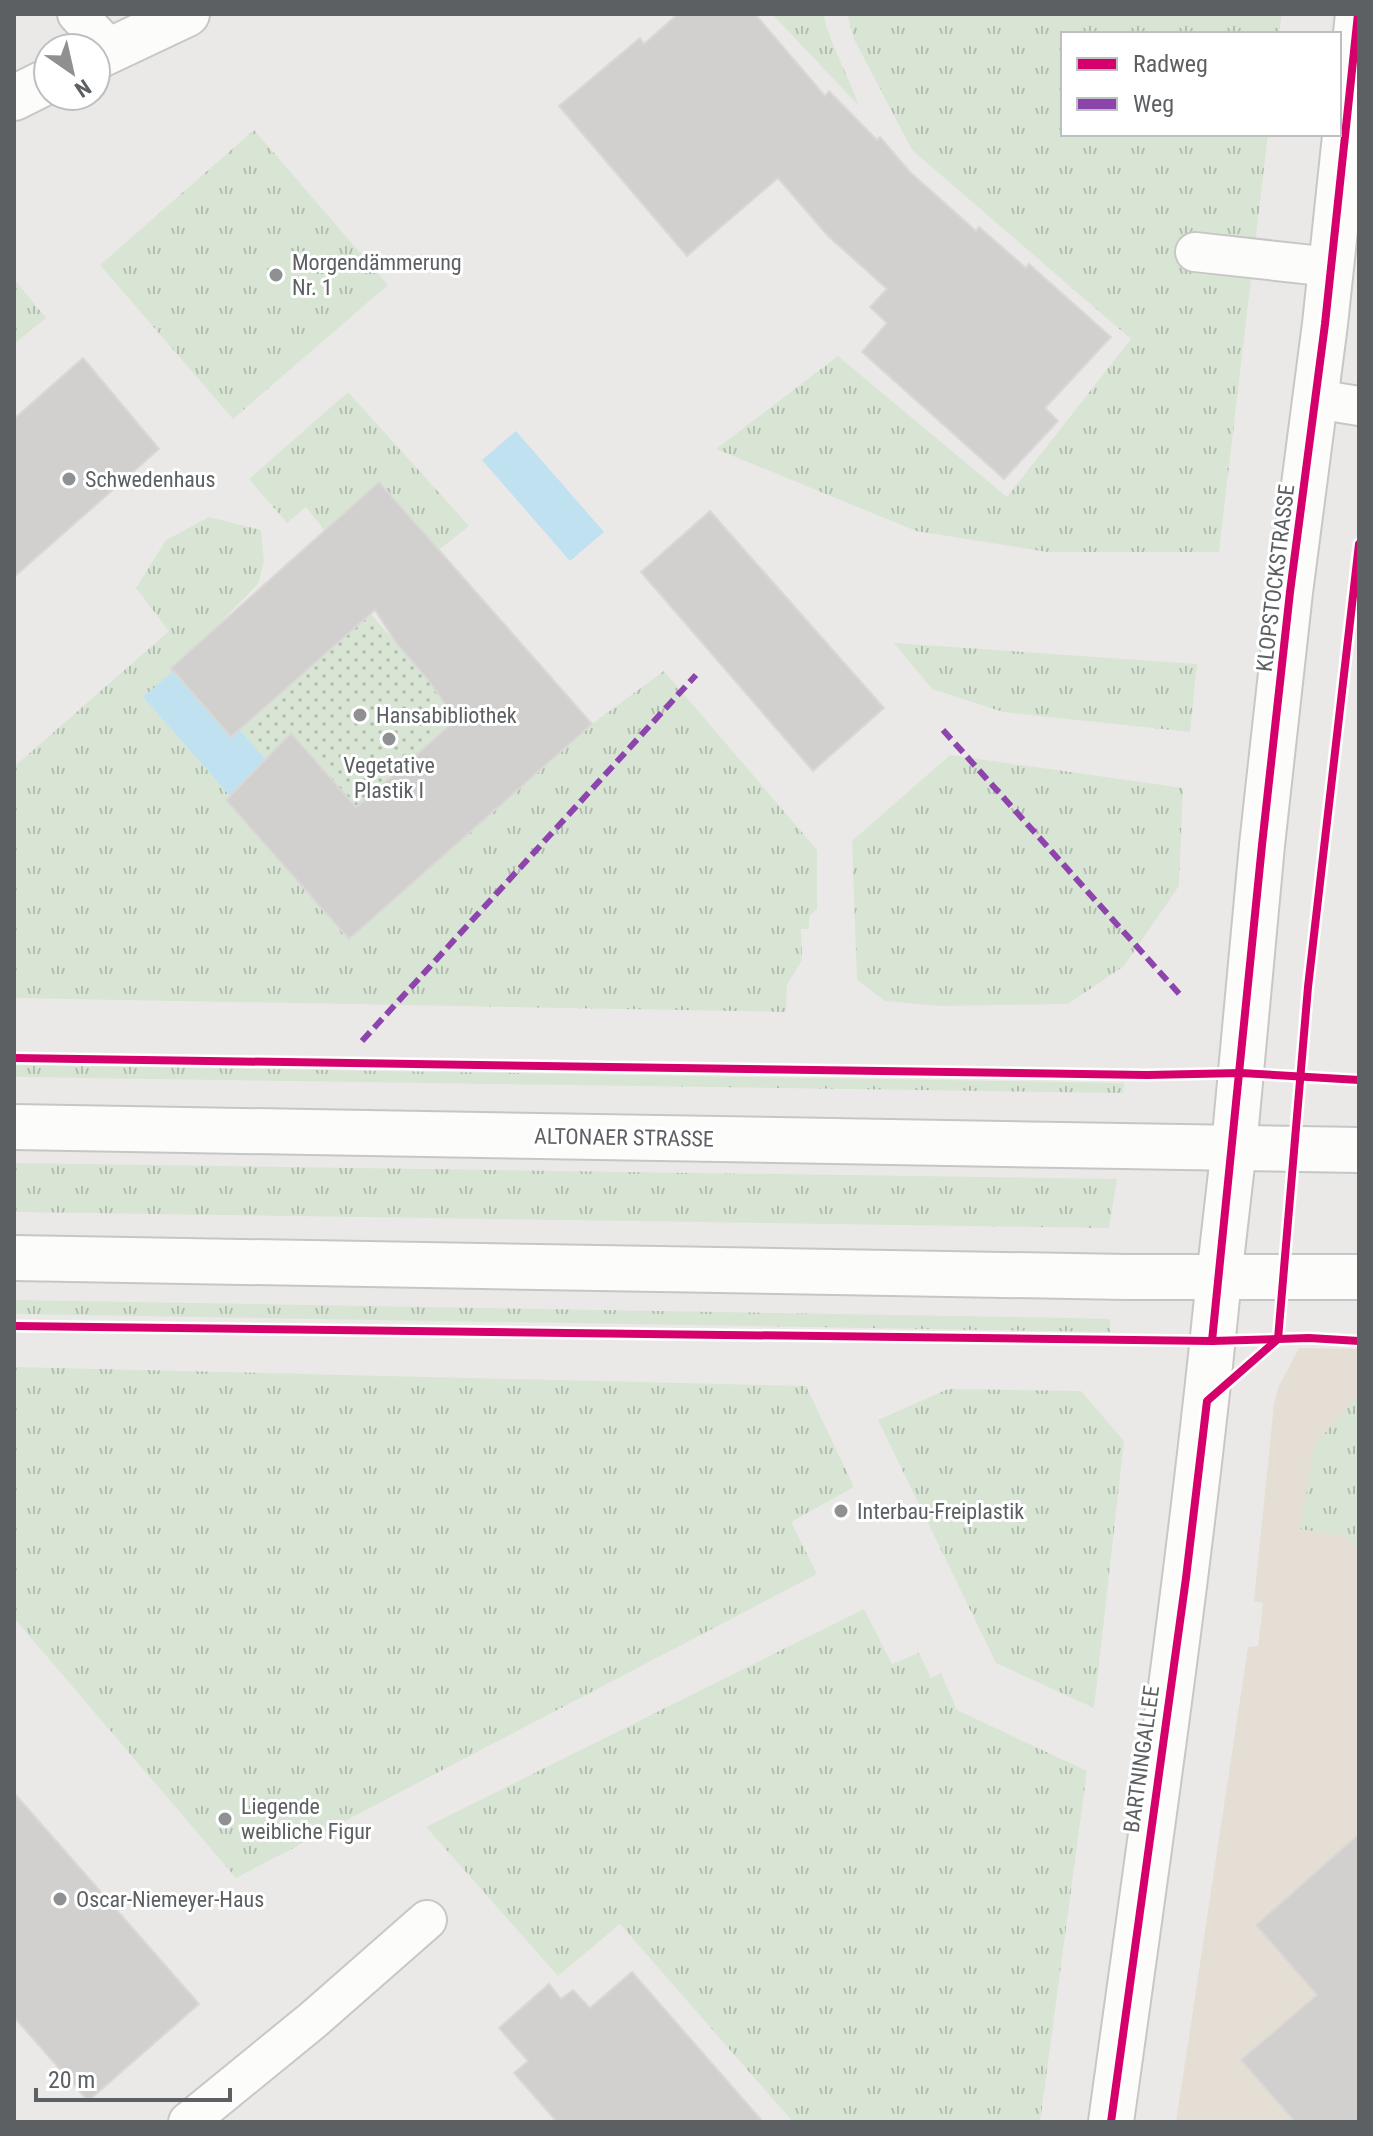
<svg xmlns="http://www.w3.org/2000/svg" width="1373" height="2136" viewBox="0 0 1373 2136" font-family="'Roboto Condensed',sans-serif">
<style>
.commercial{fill:#e4ded5}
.grass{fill:url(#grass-tufts)}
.garden{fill:url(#garden-dots)}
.water{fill:#c0e1ef}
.building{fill:#d2d0cf;stroke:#dad8d6;stroke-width:2}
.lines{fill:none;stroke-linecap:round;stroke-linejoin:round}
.lane-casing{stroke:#c8c7c6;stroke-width:42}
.street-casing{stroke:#c8c7c6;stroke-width:48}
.secondary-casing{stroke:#c5c6c6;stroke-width:48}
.lane{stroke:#fcfcfb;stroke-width:38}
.street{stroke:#fcfcfb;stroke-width:44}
.secondary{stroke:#fcfcfb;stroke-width:44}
.quiet{stroke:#8e44ad;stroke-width:6;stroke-dasharray:12 6;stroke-linecap:butt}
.cycleway-casing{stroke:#fff;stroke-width:13}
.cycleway{stroke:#d6006c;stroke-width:8}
.poi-dot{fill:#8f9091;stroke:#fff;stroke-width:3}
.labels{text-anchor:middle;stroke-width:6;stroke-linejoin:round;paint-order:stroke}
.poi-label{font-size:22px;fill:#5d6063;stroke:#fff;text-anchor:start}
.street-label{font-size:22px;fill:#5d6063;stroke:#fff}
</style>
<defs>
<pattern id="grass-tufts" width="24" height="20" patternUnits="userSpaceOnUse" patternTransform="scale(2)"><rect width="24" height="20" fill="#d8e5d4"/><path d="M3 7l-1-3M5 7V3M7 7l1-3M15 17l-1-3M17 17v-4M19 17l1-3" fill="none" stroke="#b2bdb0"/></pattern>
<pattern id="garden-dots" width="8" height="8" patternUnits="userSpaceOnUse" patternTransform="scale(2)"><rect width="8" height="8" fill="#d8e5d4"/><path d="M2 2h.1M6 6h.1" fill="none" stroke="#b2bdb0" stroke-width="1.8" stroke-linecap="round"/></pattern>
</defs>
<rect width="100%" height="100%" fill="#ebe9e7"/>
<path class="commercial" d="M1299,1348L1359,1349V2122H1176L1248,1647L1258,1646L1263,1603L1254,1601L1274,1404L1278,1388Z"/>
<g class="grass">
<path d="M772,14H823C831,46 848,75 859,106Z"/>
<path d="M847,14H1282L1279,34H1063V134H1268L1219,552H1047L916,531L716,449L838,356L1007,497L1131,339L912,150L854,39Z"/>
<path d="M254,130L388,285L233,419L100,265Z"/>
<path d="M14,279L46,318L14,344Z"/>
<path d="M348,392L469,526L439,550L376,484L324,530L306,507L287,523L249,479Z"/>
<path d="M209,517L261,530L264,562L258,584L202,641H208L144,698L230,796L226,800L349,939L592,724L664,671L817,850V909L809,916V929H801L802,960L787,985L786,1012L14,998V767L169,631L136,588L166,540Z"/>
<path d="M894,643L1197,664L1190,732L1003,712L932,689Z"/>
<path d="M950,755L1183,788L1179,886L1124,966L1068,1004L941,1006L885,1001L857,980L852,841Z"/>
<path d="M14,1065L1124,1083L1123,1093L14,1077Z"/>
<path d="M14,1163L1117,1179L1109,1228L14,1212Z"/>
<path d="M14,1300L1072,1318L1110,1319V1332L14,1314Z"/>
<path d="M14,1367L806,1386L854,1487L791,1522L817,1574L236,1878L14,1618Z"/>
<path d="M948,1389L1081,1391L1124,1441L1094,1708L996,1663L878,1420Z"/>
<path d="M1359,1395V1552L1345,1536L1300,1529L1315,1444Z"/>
<path d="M864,1609L892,1664L919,1653L931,1678L941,1673L957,1710L1087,1771L1040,2122H793L620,1924L558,1976L426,1827Z"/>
</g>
<path class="garden" d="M355,596L467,724L353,839L268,762L202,687Z"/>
<g class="water">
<path d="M516,431L604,532L570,561L482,460Z"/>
<path d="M208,641L202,687L268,762L230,796L143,697Z"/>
</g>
<g class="building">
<path d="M678,14H755L825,96L829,91L877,140L880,137L910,172L976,231L979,227L1026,268L1029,264L1111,337L1045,408L1058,421L1004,479L862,352L887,323L870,307L887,289L828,236L778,178L687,256L559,106L640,38L644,44Z"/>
<path d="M83,358L159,449L14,577V419Z"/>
<path d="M379,482L592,724L349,939L226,800L291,733L356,807L456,720L429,681L397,644L375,610L231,737L171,668Z"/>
<path d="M710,511L884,708L813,771L641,572Z"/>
<path d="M14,1793L199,2004L88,2101L14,2017Z"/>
<path d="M1359,1834V2122H1295L1241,2060L1317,1995L1256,1925Z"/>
<path d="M632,1972L763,2122H557L514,2073L528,2061L499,2028L549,1984L561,1999L573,1990L590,2008Z"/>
</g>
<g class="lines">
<defs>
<g id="lane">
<path d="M77,14L111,50"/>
<path d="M1195,252L1331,267"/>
<path d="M1316,399L1359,406"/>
<path d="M188,2122L313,2020L427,1920"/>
</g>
<g id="street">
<path d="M96,57L187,14"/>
<path d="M14,98L48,81"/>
<path d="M1234,1147L1262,845L1290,592L1325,324L1358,14"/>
<path d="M1111,2122C1150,1841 1191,1561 1219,1278"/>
</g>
<g id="secondary">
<path d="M14,1127L1359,1150"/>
<path d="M14,1258L1127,1277H1359"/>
<path d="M1219,1278L1234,1147"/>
</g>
</defs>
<use href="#lane" class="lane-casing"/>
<use href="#street" class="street-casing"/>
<use href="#secondary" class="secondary-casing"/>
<use href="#lane" class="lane"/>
<use href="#street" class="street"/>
<use href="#secondary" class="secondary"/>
<g class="quiet">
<path d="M943,730L1182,997"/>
<path d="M362,1041L696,675"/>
</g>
<defs>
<g id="cycleway">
<path d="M14,1058L1147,1075L1241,1073L1359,1080"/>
<path d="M14,1326L1212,1341L1309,1338L1359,1341"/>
<path d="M1212,1341L1262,845L1290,592L1325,324L1358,14"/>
<path d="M1111,2122L1186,1578L1207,1401L1278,1339L1308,987L1359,544"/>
</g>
</defs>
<use href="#cycleway" class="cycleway-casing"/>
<use href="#cycleway" class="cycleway"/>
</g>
<g class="poi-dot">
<circle cx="276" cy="275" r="8"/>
<circle cx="69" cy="479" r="8"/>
<circle cx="360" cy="715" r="8"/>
<circle cx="389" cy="739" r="8"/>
<circle cx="841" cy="1511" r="8"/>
<circle cx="225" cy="1819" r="8"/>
<circle cx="60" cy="1899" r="8"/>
</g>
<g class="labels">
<g class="poi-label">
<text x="292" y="270">Morgendämmerung<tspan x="292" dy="25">Nr. 1</tspan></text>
<text x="85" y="487">Schwedenhaus</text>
<text x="376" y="723">Hansabibliothek</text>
<text x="389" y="773" text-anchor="middle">Vegetative<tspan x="389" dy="25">Plastik I</tspan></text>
<text x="857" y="1519">Interbau-Freiplastik</text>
<text x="241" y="1814">Liegende<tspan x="241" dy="25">weibliche Figur</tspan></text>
<text x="76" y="1907">Oscar-Niemeyer-Haus</text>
</g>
<g class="street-label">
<text transform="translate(1275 578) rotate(-83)" y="8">KLOPSTOCKSTRASSE</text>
<text transform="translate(624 1137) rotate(1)" y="8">ALTONAER STRASSE</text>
<text transform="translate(1141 1759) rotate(-82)" y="8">BARTNINGALLEE</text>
</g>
</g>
<rect width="1373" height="2136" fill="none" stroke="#5d6063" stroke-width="32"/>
<rect x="1061" y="32" width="280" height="104" fill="#ffffff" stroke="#bebfc1" stroke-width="2"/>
<rect x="1077" y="58" width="40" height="12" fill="#d6006c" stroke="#bebfc1" stroke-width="2"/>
<text x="1133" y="72" font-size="24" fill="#5d6063">Radweg</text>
<rect x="1077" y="98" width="40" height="12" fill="#8e44ad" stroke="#bebfc1" stroke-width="2"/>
<text x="1133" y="112" font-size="24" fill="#5d6063">Weg</text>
<g transform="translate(72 72) rotate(146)"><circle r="38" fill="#ffffff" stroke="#bebfc1" stroke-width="2"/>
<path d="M0-6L14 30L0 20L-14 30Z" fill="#8f9091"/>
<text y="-12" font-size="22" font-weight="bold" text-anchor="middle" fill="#5d6063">N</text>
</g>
<path d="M36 2088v12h194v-12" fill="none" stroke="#5d6063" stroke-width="4"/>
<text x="48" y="2088" font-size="24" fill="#5d6063" stroke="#ffffff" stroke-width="6" paint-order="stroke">20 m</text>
</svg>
